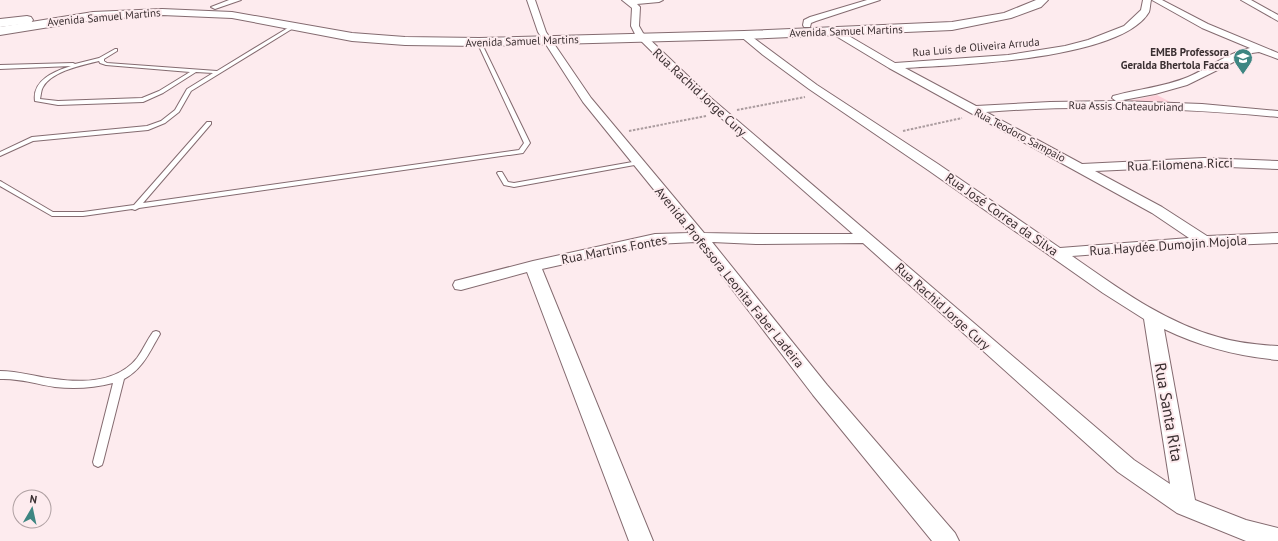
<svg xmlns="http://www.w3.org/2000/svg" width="1278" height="541" viewBox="0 0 1278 541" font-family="'PT Sans',sans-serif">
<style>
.green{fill:#fdd0d9}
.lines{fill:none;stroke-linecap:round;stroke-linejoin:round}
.service-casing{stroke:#846b70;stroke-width:2}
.minor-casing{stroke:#846b70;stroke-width:2}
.secondary-casing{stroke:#846b70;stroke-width:2}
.primary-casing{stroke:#846b70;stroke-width:2}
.path{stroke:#ab9c9f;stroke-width:2;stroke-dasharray:2.5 1.5;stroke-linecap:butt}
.service{fill:#fff;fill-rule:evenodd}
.minor{fill:#fff;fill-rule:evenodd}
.secondary{fill:#fff;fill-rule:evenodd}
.primary{fill:#fff;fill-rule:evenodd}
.labels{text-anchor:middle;stroke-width:4;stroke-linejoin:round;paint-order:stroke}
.far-street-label{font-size:11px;fill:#3a2f31;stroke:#fdebee}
.far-poi-label{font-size:11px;font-weight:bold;fill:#3a2f31;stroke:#fdebee;text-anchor:end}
.street-label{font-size:13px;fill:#3a2f31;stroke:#fdebee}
.near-street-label{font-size:16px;fill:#3a2f31;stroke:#fdebee}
</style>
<rect width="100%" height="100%" fill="#fdebee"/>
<path class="green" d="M1157,95L1176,105L1124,102Z"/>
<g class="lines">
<defs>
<g id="service">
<path d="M291,26L295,27L191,91L179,112L165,123L148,130L33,141L0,156V152L32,137L147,126L161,121L175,110L187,89L213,73L196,72L163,93L143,102L58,105L35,101C32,80 55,71 71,66L0,69V65L73,63L75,64L99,58L115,49H117V51L104,59V61L107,63L217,71ZM99,61L100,63L106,65L190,72L159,91L142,98L58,101L40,99C41,95 41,90 43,87C52,71 83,65 99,61Z"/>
<path d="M479,41L481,42L530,143L523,153L139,208L135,210L132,209L83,216H52L0,186V181L2,182L53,212H83L134,205L207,122H211V124L143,203L519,150L524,143L477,42Z"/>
<path d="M638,161L640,162V164L514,187L504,185L497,173L498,172H502L508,182L514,183Z"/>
<path d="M156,331L159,332L160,334C150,351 143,369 124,379L103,462L102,465L98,467L94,465L93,462L113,383C94,388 75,389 55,387C36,384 19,378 0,379V371C19,371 36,377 55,379C83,383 118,382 137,358C143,350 147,340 153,332Z"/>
</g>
<g id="minor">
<path d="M229,0H241L215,9L211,7Z"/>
<path d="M527,0H535L546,32L591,98L704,233L756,234H853L703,102L636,36L631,26L632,8L622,0H663L659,2L637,4L640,7L639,26L643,33L711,98L1134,460L1170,484L1144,319L1103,293L928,170L809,89L763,55L739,35L744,32L747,33L817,85L938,164L1060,248L1189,238L1152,213L889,68L831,33V29H837L895,63L1008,55L1065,46L1088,40L1124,26L1141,10L1143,0H1151C1150,4 1150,9 1149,12C1121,60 957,65 905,68L976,106L1050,102L1116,101L1112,98L1113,96C1138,89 1164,87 1188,77C1209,68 1227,53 1250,48L1202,28L1152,0H1162L1208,24L1278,53V59L1259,52L1252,53L1187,85L1155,94L1118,101L1202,104L1278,111V117C1181,108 1084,104 986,112L1082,164L1204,158L1278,161V169L1204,166L1095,171L1162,207L1207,236L1278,233V243L1204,246L1072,256C1118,288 1164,322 1218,337C1238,343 1258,345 1278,346V360C1238,356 1201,347 1164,329L1195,500L1246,520L1278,528V541H1246L1177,513L1118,472L863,243L756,244L712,242L827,385L955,533L959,541H932L813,395L696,242L655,244L542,269L653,541H629L527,272L461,290L455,289L453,285L455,281L533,261L655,234L689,233L583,102L538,32Z"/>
<path d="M867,0H880L816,21L811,23L810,27H804L803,25L804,20L810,17Z"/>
<path d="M1241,0H1251L1278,15V21Z"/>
</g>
<path id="secondary" d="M1036,0H1048L1041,7L1011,18L952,30L744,39L479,46L405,45L352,41L232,18L162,15L93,20L0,35V27L93,12L162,9L232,12L352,33L405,37L479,38L744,31L952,22L1004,13Z"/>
<path id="primary" d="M27,16L31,17L33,20L31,23L0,27V19Z"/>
</defs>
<use href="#service" class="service-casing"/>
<use href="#minor" class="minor-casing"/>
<use href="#secondary" class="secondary-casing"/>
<use href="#primary" class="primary-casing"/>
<g class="path">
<path d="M737,110L805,97"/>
<path d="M629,131L706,116"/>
<path d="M903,131L962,118"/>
</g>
<use href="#service" class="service"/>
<use href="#minor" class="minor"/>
<use href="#secondary" class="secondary"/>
<use href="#primary" class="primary"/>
</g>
<defs>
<symbol id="school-pin" viewBox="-11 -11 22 30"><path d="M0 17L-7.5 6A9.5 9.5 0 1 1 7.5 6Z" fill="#3e8682" stroke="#fdebee"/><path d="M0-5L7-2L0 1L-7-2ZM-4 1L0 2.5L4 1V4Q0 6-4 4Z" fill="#fff"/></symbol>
</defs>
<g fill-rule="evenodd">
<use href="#school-pin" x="1232" y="47" width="22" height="30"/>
</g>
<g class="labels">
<g class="far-street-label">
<text transform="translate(104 17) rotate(-5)" y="4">Avenida Samuel Martins</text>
<text transform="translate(846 31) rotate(-2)" y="4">Avenida Samuel Martins</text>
<text transform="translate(522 41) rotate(-2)" y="4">Avenida Samuel Martins</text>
<text transform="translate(976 47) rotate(-5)" y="4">Rua Luís de Oliveira Arruda</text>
<text transform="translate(1126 106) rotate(1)" y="4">Rua Assis Chateaubriand</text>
<text transform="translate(1020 135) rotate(28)" y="4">Rua Teodoro Sampaio</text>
</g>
<g class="far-poi-label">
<text x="1229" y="56">EMEB Professora<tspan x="1229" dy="13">Geralda Bhertola Facca</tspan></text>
</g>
<g class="street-label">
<text transform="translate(700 92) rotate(43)" y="5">Rua Rachid Jorge Cury</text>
<text transform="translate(1180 164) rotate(-2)" y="5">Rua Filomena Ricci</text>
<text transform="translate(1002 214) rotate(35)" y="5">Rua José Correa da Silva</text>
<text transform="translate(1168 245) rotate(-4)" y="5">Rua Haydée Dumojin Mojola</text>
<text transform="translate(614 249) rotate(-11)" y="5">Rua Martins Fontes</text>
<text transform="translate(730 277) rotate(51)" y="5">Avenida Professora Leonita Faber Ladeira</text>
<text transform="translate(943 306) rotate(42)" y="5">Rua Rachid Jorge Cury</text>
</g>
<g class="near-street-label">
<text transform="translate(1169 412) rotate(80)" y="6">Rua Santa Rita</text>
</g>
</g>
<g transform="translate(32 509) rotate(9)"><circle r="19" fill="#fdebee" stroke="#afa0a2"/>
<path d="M0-3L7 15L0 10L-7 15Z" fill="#3e8682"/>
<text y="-6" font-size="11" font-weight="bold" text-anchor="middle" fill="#3a2f31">N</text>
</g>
</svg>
